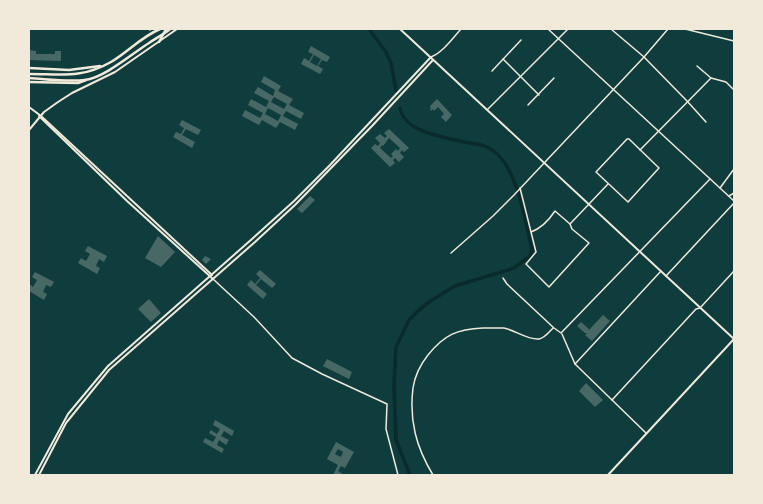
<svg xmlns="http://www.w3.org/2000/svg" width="763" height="504" viewBox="0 0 763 504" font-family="'Roboto Serif',serif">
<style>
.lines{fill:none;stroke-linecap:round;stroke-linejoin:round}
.canal{stroke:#0a2a2b;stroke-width:3.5}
.building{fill:#486865;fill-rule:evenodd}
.minor{stroke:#f1e9da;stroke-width:1.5}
.tertiary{stroke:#f1e9da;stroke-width:2}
.secondary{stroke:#f1e9da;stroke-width:2}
.trunk{stroke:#f1e9da;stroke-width:2.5}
</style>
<rect width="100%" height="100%" fill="#0f3d3e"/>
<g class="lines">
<g class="canal">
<path d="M369,29L386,52L391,63L396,90"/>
<path d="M400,108C404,132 443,137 464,142C475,144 486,144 495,152C518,171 525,220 532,249L530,256L514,268L455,286L432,300L420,309L409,320L396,347L394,386L396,440L410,475"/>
</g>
</g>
<g class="building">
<path d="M311,46L330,57L327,62L322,60L318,66L323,69L320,74L301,64L304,58L309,61L313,54L308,52ZM314,55L321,59L317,66L310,62Z"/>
<path d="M29,50L36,51V54H55V51H61V61L29,60Z"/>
<path d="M264,76L281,86L278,91L293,99L289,105L304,113L301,119L286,111L283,116L298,124L295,130L280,122L276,128L262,120L259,125L242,116L245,110L260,118L263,113L248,105L251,99L266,107L269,101L254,93L258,87L273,96L275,90L261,82ZM274,97L287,104L284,109L271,102ZM268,108L281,115L278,121L265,114Z"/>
<path d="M437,99L452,115L446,122L441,117L444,114L438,107L434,111L433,109L431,111L430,109L431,108L430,106Z"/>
<path d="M182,120L201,130L198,135L186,129L182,135L195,142L192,148L173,137L176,132L181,134L184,128L179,125Z"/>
<path d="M389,129L409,148L404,152L402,150L400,153L404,157L399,162L395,158L393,160L395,163L390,167L371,148L375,144L378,146L380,143L375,138L380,134L385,138L387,136L384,133ZM389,138L400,148L398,151L396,149L391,154L393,156L391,158L380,148L382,145L383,146Z"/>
<path d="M310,196L315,200L302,213L297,209Z"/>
<path d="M158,236L175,252L161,267L145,258Z"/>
<path d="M88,246L107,256L104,262L99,259L96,266L100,268L97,274L78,263L81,258L86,261L90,254L85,251Z"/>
<path d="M205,256L211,259L206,264L202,260Z"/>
<path d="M260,270L276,284L272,288L261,279L256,285L267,294L263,299L247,285L251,280L255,284L260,278L256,274Z"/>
<path d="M35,272L54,282L51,287L46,285L43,292L47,294L44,300L29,291V284L33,287L37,280L32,277Z"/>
<path d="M149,299L161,313L151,322L138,309Z"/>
<path d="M603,315L610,321L592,341L585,335L587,333H585L577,326L581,322L589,329L588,331Z"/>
<path d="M327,359L352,372L349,379L323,366Z"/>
<path d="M586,383L603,400L595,407L579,391Z"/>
<path d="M215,420L234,431L232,436L224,431L221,436L229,440L226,445L219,440L217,445L224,449L222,453L203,442L205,438L213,442L216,437L209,433L211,430L217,434L220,429L213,425Z"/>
<path d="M336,442L354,452L345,468L341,466L338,471L344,475H333L338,465L327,459ZM338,449L343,452L341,457L335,454Z"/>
</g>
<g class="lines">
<g class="minor">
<path d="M149,29L150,30"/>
<path d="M548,29L734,201"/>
<path d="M611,29L644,57L687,101L706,122"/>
<path d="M685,29L734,41"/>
<path d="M431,57C443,52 452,39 461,29"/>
<path d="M503,59L539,95"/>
<path d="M697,66L711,78L726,82L734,90"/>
<path d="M492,71L521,40"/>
<path d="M528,105L554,78"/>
<path d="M487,110L568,29"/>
<path d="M627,139H629L659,168L628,202L596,172Z"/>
<path d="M640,150L711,78"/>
<path d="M520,188L536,252L526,264L549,287L589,243L572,229L570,224L555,211C549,220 542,228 531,232"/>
<path d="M720,188L734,169"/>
<path d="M729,196L734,193"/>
<path d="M570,224L608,184"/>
<path d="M451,253L493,216L514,195L644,57L668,29"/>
<path d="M666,276L734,203"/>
<path d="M503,278L507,284L554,328L561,333L710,179"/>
<path d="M213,279L254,317L292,358L322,374L387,404L386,429L398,475"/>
<path d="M562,334L575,364L646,433"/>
<path d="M575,364L661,271"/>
<path d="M612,400L696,309L700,308L734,271"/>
<path d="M433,475C416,447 409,420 413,388C415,375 420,365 428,355C444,335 457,329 483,328C490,328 497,328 504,328C515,330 527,340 539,339C545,338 549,332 553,328"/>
</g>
<path class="tertiary" d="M608,475L734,339"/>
<g class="secondary">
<path d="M400,29L734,339"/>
<path d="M29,107L41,116L212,275"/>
<path d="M39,116L127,201L213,279"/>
<path d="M29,130L44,112L58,102L72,93L115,72L177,29"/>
<path d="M35,475L68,414L108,366L252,239L294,201L330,165L431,57"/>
<path d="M39,475L66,423L109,370L255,242L295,205L372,126L433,60"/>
</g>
<g class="trunk">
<path d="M159,42L166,29"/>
<path d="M29,68L69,70L100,66"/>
<path d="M29,74C61,74 81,79 111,62C128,52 141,37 160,29"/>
<path d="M29,78C47,79 67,82 85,80C104,78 133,53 149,43C156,38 163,35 170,29"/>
<path d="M29,82L78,83L86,80"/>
</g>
</g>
<rect width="763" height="504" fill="none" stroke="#f1e9da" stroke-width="60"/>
</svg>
